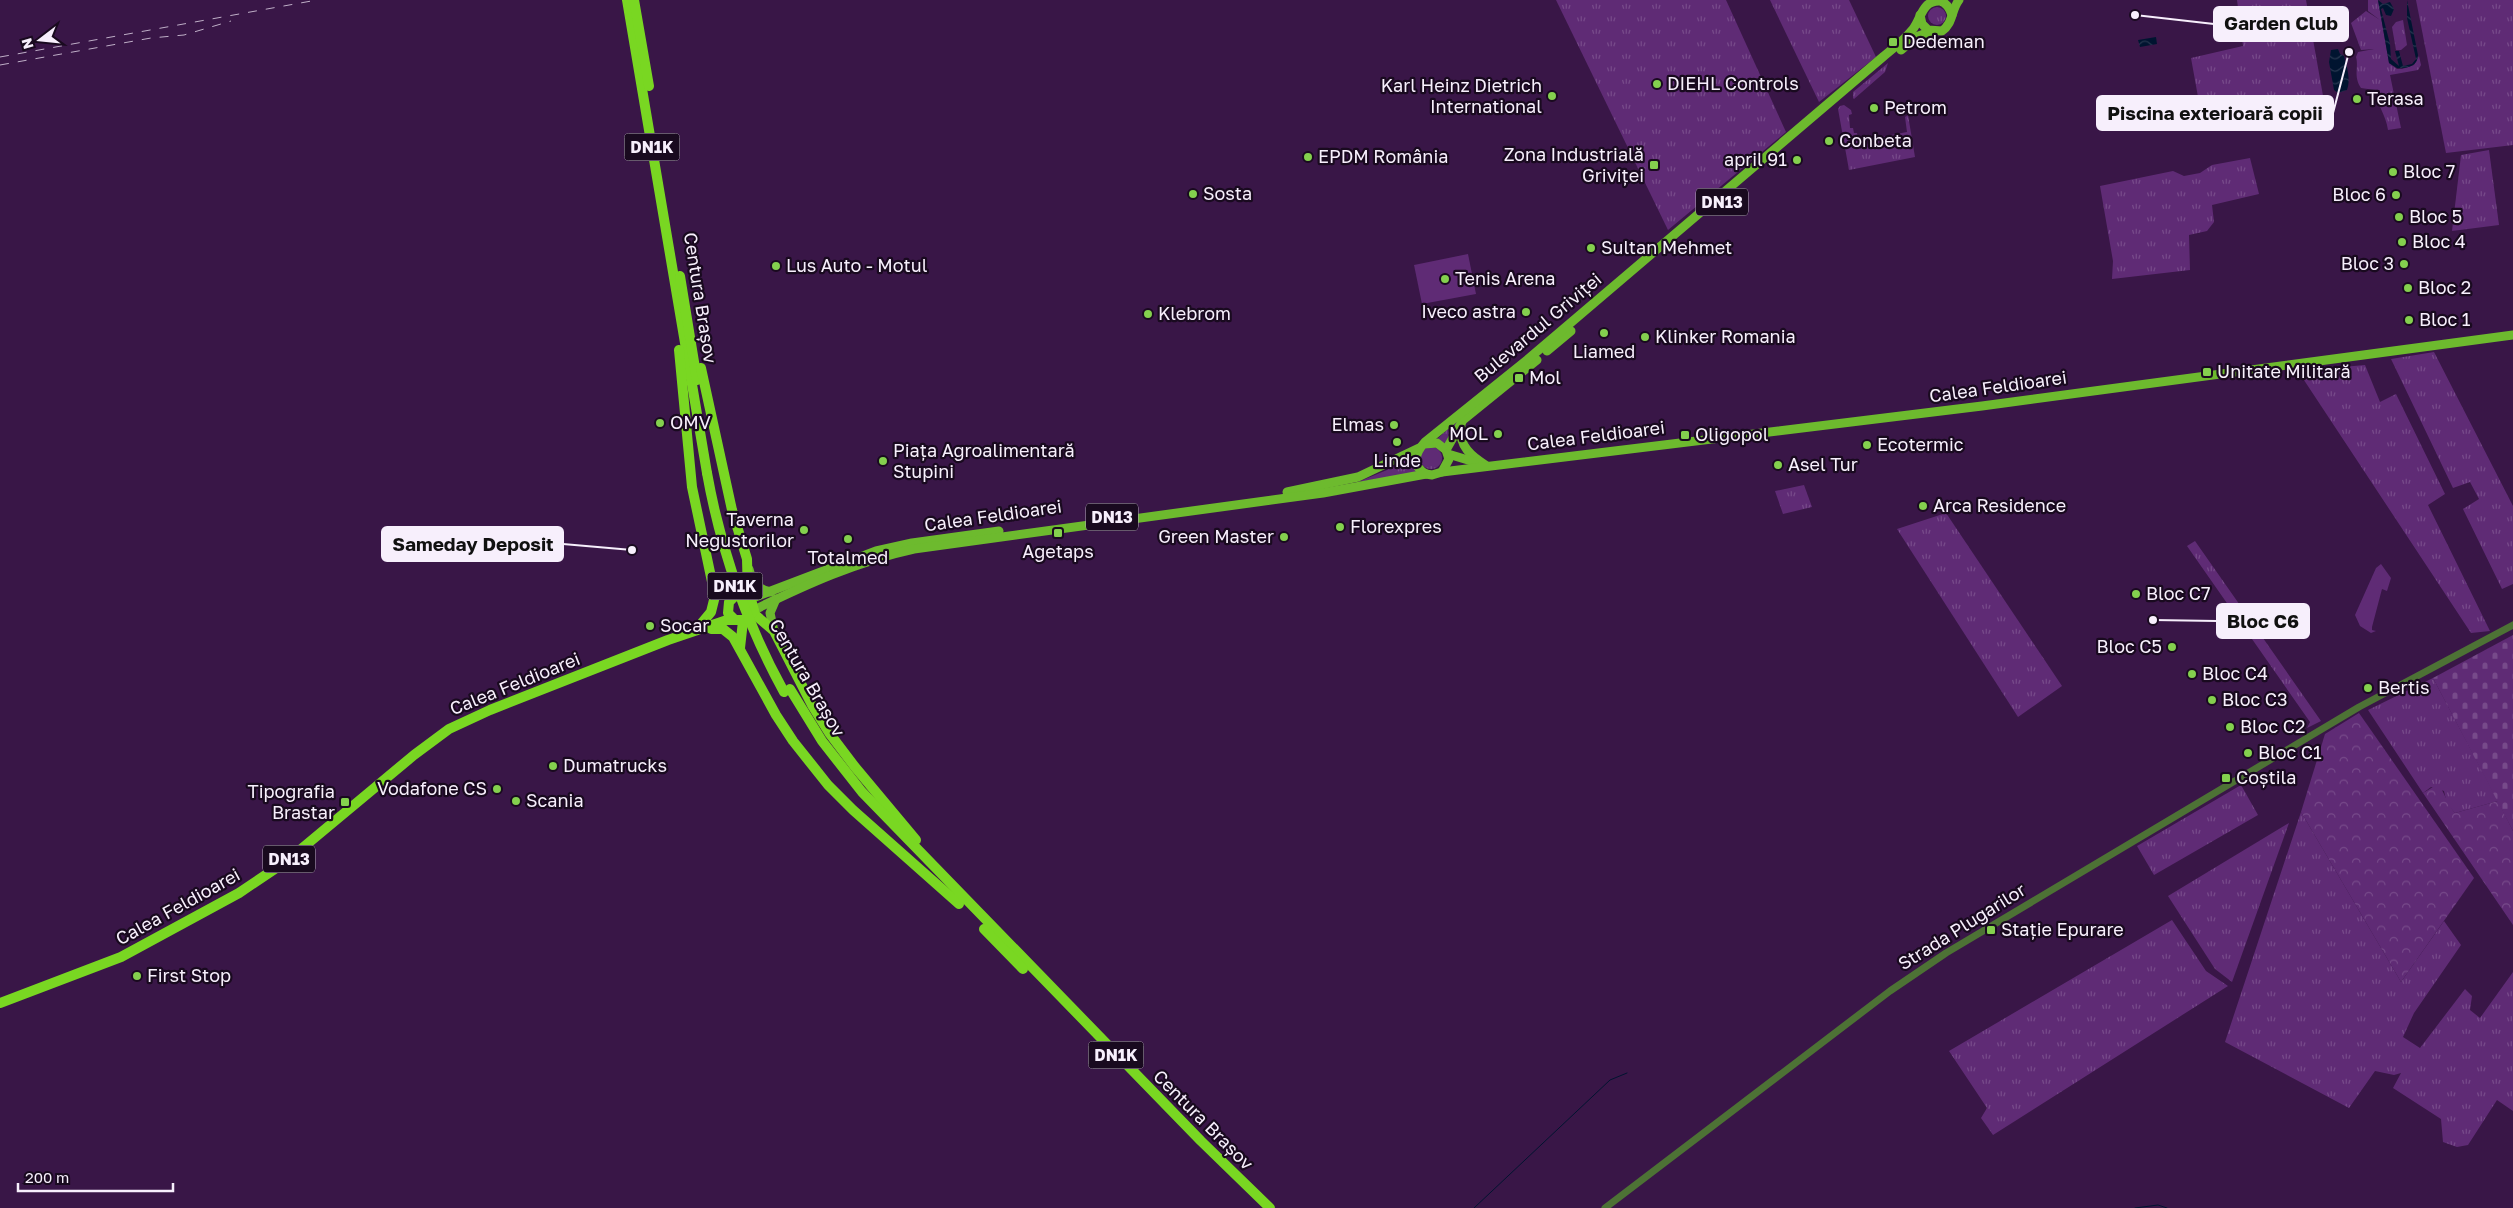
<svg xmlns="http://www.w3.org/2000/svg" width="2513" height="1208" viewBox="0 0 2513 1208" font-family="'Golos Text',sans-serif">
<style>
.grass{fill:url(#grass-tufts)}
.forest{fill:url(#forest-crowns)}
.cemetery{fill:url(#cemetery-stones)}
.green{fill:#5f2b75}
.water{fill:url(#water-waves)}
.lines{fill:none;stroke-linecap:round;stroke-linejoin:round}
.stream{stroke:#001430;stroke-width:1}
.minor{stroke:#4d7235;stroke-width:7}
.major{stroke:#6dba2e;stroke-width:9}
.highway{stroke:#79d722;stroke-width:10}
.rail{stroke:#bfafc7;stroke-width:1;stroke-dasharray:9 9;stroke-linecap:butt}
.highway-bridge{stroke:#79d722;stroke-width:10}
.poi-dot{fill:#84d04e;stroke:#190a1f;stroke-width:2}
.labels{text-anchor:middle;stroke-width:4.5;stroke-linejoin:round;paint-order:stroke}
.shield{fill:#190a1f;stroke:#b4aaba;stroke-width:1}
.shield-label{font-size:16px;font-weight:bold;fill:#f7effc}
.poi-label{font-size:18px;fill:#f7effc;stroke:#190a1f;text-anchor:start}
.street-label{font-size:18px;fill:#f7effc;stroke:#190a1f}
.leader{fill:none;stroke:#f7effc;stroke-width:2}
.callout-dot{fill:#f7effc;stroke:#190a1f;stroke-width:2}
.callout{fill:#f7effc;stroke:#f7effc;stroke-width:2}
.callout-label{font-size:19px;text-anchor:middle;font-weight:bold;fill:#111}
</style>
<defs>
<pattern id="grass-tufts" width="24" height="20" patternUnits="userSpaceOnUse" patternTransform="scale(1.25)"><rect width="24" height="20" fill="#5f2b75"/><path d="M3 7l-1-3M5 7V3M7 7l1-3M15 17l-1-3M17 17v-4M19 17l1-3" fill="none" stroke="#774a8a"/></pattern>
<pattern id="forest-crowns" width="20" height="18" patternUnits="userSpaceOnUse" patternTransform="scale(1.25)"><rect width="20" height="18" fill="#5f2b75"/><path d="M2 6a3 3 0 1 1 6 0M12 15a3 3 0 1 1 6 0" fill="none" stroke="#774a8a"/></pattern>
<pattern id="cemetery-stones" width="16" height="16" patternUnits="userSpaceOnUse" patternTransform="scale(1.25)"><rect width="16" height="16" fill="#5f2b75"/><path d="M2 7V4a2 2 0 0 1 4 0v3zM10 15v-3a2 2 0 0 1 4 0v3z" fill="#774a8a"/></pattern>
<pattern id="water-waves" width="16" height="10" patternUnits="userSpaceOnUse" patternTransform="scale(1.25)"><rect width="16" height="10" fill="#001430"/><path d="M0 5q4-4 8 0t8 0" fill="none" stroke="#26364f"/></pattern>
</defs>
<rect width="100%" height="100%" fill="#391647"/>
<g class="grass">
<path d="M1556,0H1726L1786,132L1668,230Z"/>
<path d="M1770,0H1849L1876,57L1819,102Z"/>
<path d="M2237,0H2306L2325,107L2202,119L2191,58L2243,46Z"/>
<path d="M2368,0H2378L2389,63L2397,69H2402L2414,65L2419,56L2421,65L2418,70L2390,75L2401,128L2388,130C2386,115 2377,105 2375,90L2361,88C2353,76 2359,67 2356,57L2358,52L2374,49L2361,50L2351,23L2366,11L2380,20L2368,11Z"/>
<path d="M2416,0H2513V145L2446,153Z"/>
<circle cx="1937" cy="16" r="9"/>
<path d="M2403,20L2407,45L2401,50H2396L2392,27L2396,22Z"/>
<path d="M1888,63L1885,72L1854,99L1853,98V92Z"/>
<path d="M1844,105L1851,110L1852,114L1849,115L1850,128H1853L1854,133H1857L1860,149L1867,145L1870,139L1907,132L1905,117L1908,115L1915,157L1849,170L1838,109L1840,106Z"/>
<path d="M2489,150L2499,225L2452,231L2461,155Z"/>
<path d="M2250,158L2259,194L2212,205L2214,222L2207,231L2189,235L2190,270L2112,279L2113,261L2100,186L2173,171L2184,176L2200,173L2212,165Z"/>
<path d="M2434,352L2513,506V584L2502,589L2463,509L2479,499L2470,482L2453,488L2391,359Z"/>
<path d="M2365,365L2380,402L2396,394L2445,494L2428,505L2490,631L2471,633L2298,371Z"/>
<path d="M1459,419L1445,446L1435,441Z"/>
<circle cx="1431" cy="458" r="11"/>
<path d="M1412,456L1421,473L1358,482L1387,470Z"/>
<path d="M1804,485L1812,507L1783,514L1775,491Z"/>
<path d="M1946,513L2062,686L2018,717L1897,529Z"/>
<path d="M2195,541L2321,721L2307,728L2310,722L2187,546Z"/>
<path d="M2433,678L2498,801L2455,813L2447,804L2444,791L2431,787L2423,793L2368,710Z"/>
<path d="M2241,785L2258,815L2154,875L2137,846Z"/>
<path d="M2301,812L2401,982L2444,921L2461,945L2414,1013L2403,1037L2420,1048L2465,989L2472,996L2470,1010L2480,1018L2513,972V1111L2497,1100L2468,1145L2457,1147L2443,1142L2441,1119L2393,1088L2401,1073L2394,1075L2375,1071L2349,1108L2225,1042Z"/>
<path d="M2289,823L2232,982L2215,969L2168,896Z"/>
<path d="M2172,920L2206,971L2228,986L1993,1135L1981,1118L1987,1108L1949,1051Z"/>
</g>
<g class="forest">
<path d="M2359,713L2474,878L2401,982L2301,812L2325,734Z"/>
<path d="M2438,784C2445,793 2447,804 2455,813L2498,801L2513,831V925L2423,793Z"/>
</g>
<path class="cemetery" d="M2513,635V831L2433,678Z"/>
<g class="green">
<path d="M1468,254L1476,294L1422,304L1414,265Z"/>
<path d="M2381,564L2391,578L2387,591L2382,589L2372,627V630L2376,631L2371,633L2360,626L2355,615L2376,568Z"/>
</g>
<g class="water">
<path d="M2378,0L2383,4L2390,2L2394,9L2391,16L2386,15L2383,8L2381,9L2390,44L2391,59L2399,66L2395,51H2399L2403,66L2412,64L2416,59L2407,18V0L2418,55C2418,66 2407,69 2397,68L2389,63Z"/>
<path d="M2156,37L2157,44L2140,47L2138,40Z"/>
<path d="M2338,49L2340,54L2344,56C2347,67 2351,80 2347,90L2338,93L2334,90L2329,62L2331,50Z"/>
</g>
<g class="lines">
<g class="stream">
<path d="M1474,1208L1610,1080L1627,1073"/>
<path d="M2135,1208L2158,1205L2167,1208"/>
</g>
<path class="minor" d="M1605,1208L1890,991L1946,953L2359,707L2513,625"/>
<g class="major">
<path d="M1920,15L1922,24L1928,30L1942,31C1953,24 1951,10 1959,0"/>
<path d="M1901,50L1916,37L1932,31"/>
<path d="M1547,351L1571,331"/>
<path d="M1461,426C1458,446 1472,457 1487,466"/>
<path d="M1424,444L1437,443L1446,450L1449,459L1442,472"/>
<path d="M1446,450L1463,420L1537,360"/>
<path d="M1448,454L1478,463"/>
<path d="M1426,474C1411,466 1415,453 1425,442L1527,360L1884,56C1894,48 1905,39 1913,29C1921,19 1922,0 1940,1C1947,3 1950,9 1952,15"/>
<path d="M1287,492L1358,477L1419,448"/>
<path d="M749,569C752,581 757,590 771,592"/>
<path d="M750,599L876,551L912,543L999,531"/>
<path d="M754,610C805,585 858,561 914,549L1323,493L1426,474L1432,475L1442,472L1982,406L2513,335"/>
<path d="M774,631L770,613L776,599"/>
</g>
<g class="highway">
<path d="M627,0L707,473"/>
<path d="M634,0L649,86"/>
<path d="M680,276L697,380"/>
<path d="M679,350L692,487L715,596L711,612L701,624"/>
<path d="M701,368L732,510L747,559L748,597"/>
<path d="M753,613L774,631L812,705L830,734L855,767L916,840"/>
<path d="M711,629H723L733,637L776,715L793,741L828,785L853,810L959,904"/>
<path d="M740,648L743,621"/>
<path d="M790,689L822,741L862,792L1201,1141L1270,1208"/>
<path d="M984,929L1023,969"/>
<path d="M0,1003L121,957L239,893L288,860L414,755L449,729L490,710L668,640L727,620H747L754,610L752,603L748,597L735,596L729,602L728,613L735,620"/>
</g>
<g class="rail">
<path d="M0,57L317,0"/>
<path d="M0,65L151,38L184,35L231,21"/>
</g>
<path class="highway-bridge" d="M707,473C721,551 746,623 784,692"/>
</g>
<g class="poi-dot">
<rect x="1888" y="37" width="10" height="10" rx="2.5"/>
<circle cx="1657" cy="84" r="5"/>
<circle cx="1552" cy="96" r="5"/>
<circle cx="2357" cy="99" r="5"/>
<circle cx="1874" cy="108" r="5"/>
<circle cx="1829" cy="141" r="5"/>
<circle cx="1308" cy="157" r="5"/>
<circle cx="1797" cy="160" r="5"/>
<rect x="1649" y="160" width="10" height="10" rx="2.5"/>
<circle cx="2393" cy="172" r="5"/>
<circle cx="1193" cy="194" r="5"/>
<circle cx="2396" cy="195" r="5"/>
<circle cx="2399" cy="217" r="5"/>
<circle cx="2402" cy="242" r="5"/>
<circle cx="1591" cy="248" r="5"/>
<circle cx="2404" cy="264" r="5"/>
<circle cx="776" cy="266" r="5"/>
<circle cx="1445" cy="279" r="5"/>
<circle cx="2408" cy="288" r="5"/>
<circle cx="1526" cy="312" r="5"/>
<circle cx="1148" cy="314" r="5"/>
<circle cx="2409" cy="320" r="5"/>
<circle cx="1604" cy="333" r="5"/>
<circle cx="1645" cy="337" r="5"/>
<rect x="2202" y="367" width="10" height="10" rx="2.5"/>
<rect x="1514" y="373" width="10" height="10" rx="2.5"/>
<circle cx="660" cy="423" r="5"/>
<circle cx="1394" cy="425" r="5"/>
<circle cx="1498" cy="434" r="5"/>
<rect x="1680" y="430" width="10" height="10" rx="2.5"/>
<circle cx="1397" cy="442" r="5"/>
<circle cx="1867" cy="445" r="5"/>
<circle cx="883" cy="461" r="5"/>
<circle cx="1778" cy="465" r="5"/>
<circle cx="1923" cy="506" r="5"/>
<circle cx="1340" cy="527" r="5"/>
<circle cx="804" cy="530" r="5"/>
<rect x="1053" y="528" width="10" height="10" rx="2.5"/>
<circle cx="1284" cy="537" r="5"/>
<circle cx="848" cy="539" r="5"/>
<circle cx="2136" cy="594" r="5"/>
<circle cx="650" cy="626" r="5"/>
<circle cx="2172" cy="647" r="5"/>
<circle cx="2192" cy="674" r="5"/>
<circle cx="2368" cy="688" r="5"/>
<circle cx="2212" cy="700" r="5"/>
<circle cx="2230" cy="727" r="5"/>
<circle cx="2248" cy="753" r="5"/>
<circle cx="553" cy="766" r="5"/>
<rect x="2221" y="773" width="10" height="10" rx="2.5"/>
<circle cx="497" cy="789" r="5"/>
<circle cx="516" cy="801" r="5"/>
<rect x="340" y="797" width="10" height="10" rx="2.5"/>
<rect x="1986" y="925" width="10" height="10" rx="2.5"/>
<circle cx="137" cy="976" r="5"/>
</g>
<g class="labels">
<g class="shield">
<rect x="624.5" y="133.5" width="55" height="27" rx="4"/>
<rect x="1696" y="188.5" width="52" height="27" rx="4"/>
<rect x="1086" y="503.5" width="52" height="27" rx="4"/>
<rect x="707.5" y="572.5" width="55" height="27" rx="4"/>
<rect x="263" y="845.5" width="52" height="27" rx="4"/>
<rect x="1088.5" y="1041.5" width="55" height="27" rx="4"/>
</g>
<g class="shield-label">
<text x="652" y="153">DN1K</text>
<text x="1722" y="208">DN13</text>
<text x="1112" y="523">DN13</text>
<text x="735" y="592">DN1K</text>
<text x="289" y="865">DN13</text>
<text x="1116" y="1061">DN1K</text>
</g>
<g class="poi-label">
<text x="1903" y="48">Dedeman</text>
<text x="1667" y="90">DIEHL Controls</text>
<text x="1542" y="92" text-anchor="end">Karl Heinz Dietrich<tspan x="1542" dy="21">International</tspan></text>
<text x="2367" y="105">Terasa</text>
<text x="1884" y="114">Petrom</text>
<text x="1839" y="147">Conbeta</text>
<text x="1644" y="161" text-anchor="end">Zona Industrială<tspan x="1644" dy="21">Griviței</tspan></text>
<text x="1318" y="163">EPDM România</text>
<text x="1787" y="166" text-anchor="end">april 91</text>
<text x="2403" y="178">Bloc 7</text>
<text x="1203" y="200">Sosta</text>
<text x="2386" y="201" text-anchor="end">Bloc 6</text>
<text x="2409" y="223">Bloc 5</text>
<text x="2412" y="248">Bloc 4</text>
<text x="1601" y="254">Sultan Mehmet</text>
<text x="2394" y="270" text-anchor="end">Bloc 3</text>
<text x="786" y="272">Lus Auto - Motul</text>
<text x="1455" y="285">Tenis Arena</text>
<text x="2418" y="294">Bloc 2</text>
<text x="1516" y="318" text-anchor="end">Iveco astra</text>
<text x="1158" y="320">Klebrom</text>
<text x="2419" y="326">Bloc 1</text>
<text x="1655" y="343">Klinker Romania</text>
<text x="1604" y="358" text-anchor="middle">Liamed</text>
<text x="2217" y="378">Unitate Militară</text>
<text x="1529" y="384">Mol</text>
<text x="670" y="429">OMV</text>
<text x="1384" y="431" text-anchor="end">Elmas</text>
<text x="1488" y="440" text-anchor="end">MOL</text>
<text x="1695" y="441">Oligopol</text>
<text x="1877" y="451">Ecotermic</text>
<text x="893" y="457">Piața Agroalimentară<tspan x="893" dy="21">Stupini</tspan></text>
<text x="1397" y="467" text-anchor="middle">Linde</text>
<text x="1788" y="471">Asel Tur</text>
<text x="1933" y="512">Arca Residence</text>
<text x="794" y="526" text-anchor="end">Taverna<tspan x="794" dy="21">Negustorilor</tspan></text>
<text x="1350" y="533">Florexpres</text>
<text x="1274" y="543" text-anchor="end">Green Master</text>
<text x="1058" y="558" text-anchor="middle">Agetaps</text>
<text x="848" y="564" text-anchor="middle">Totalmed</text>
<text x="2146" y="600">Bloc C7</text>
<text x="660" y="632">Socar</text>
<text x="2162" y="653" text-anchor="end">Bloc C5</text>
<text x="2202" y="680">Bloc C4</text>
<text x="2378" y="694">Bertis</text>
<text x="2222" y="706">Bloc C3</text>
<text x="2240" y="733">Bloc C2</text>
<text x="2258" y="759">Bloc C1</text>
<text x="563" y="772">Dumatrucks</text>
<text x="2236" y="784">Coștila</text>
<text x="487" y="795" text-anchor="end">Vodafone CS</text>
<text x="335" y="798" text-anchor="end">Tipografia<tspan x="335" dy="21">Brastar</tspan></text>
<text x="526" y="807">Scania</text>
<text x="2001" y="936">Stație Epurare</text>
<text x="147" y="982">First Stop</text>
</g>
<g class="street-label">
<text transform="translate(700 298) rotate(81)" y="6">Centura Brașov</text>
<text transform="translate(1538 328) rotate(-40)" y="6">Bulevardul Griviței</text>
<text transform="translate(1998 387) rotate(-8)" y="6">Calea Feldioarei</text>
<text transform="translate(1596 436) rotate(-7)" y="6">Calea Feldioarei</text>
<text transform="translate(993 516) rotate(-8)" y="6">Calea Feldioarei</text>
<text transform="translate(807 678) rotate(60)" y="6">Centura Brașov</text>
<text transform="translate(515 684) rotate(-22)" y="6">Calea Feldioarei</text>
<text transform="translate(178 907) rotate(-29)" y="6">Calea Feldioarei</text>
<text transform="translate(1962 927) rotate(-32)" y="6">Strada Plugarilor</text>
<text transform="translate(1203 1120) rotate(45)" y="6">Centura Brașov</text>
</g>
</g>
<path class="leader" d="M2135 15L2214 24M2349 52L2333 113M632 550L563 544M2153 620L2217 621"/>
<g class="callout-dot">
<circle cx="2135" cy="15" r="5"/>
<circle cx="2349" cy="52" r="5"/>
<circle cx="632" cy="550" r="5"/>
<circle cx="2153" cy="620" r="5"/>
</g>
<g class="callout">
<rect x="2214" y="7" width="134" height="34" rx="5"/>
<rect x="2097" y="96" width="236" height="34" rx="5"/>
<rect x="382" y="527" width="181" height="34" rx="5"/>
<rect x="2217" y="604" width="92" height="34" rx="5"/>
</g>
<g class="callout-label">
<text x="2281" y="30">Garden Club</text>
<text x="2215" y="120">Piscina exterioară copii</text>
<text x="473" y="551">Sameday Deposit</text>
<text x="2263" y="628">Bloc C6</text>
</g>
<g transform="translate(40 40) rotate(254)" stroke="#190a1f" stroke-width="4" paint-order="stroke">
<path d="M0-4L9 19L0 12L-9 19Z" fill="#f7effc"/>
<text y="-8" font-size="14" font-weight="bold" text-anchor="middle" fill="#f7effc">N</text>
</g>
<path d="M18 1183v8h155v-8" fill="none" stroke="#f7effc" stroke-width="2.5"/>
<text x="25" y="1183" font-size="15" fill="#f7effc" stroke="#190a1f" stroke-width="4" paint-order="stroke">200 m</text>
</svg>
